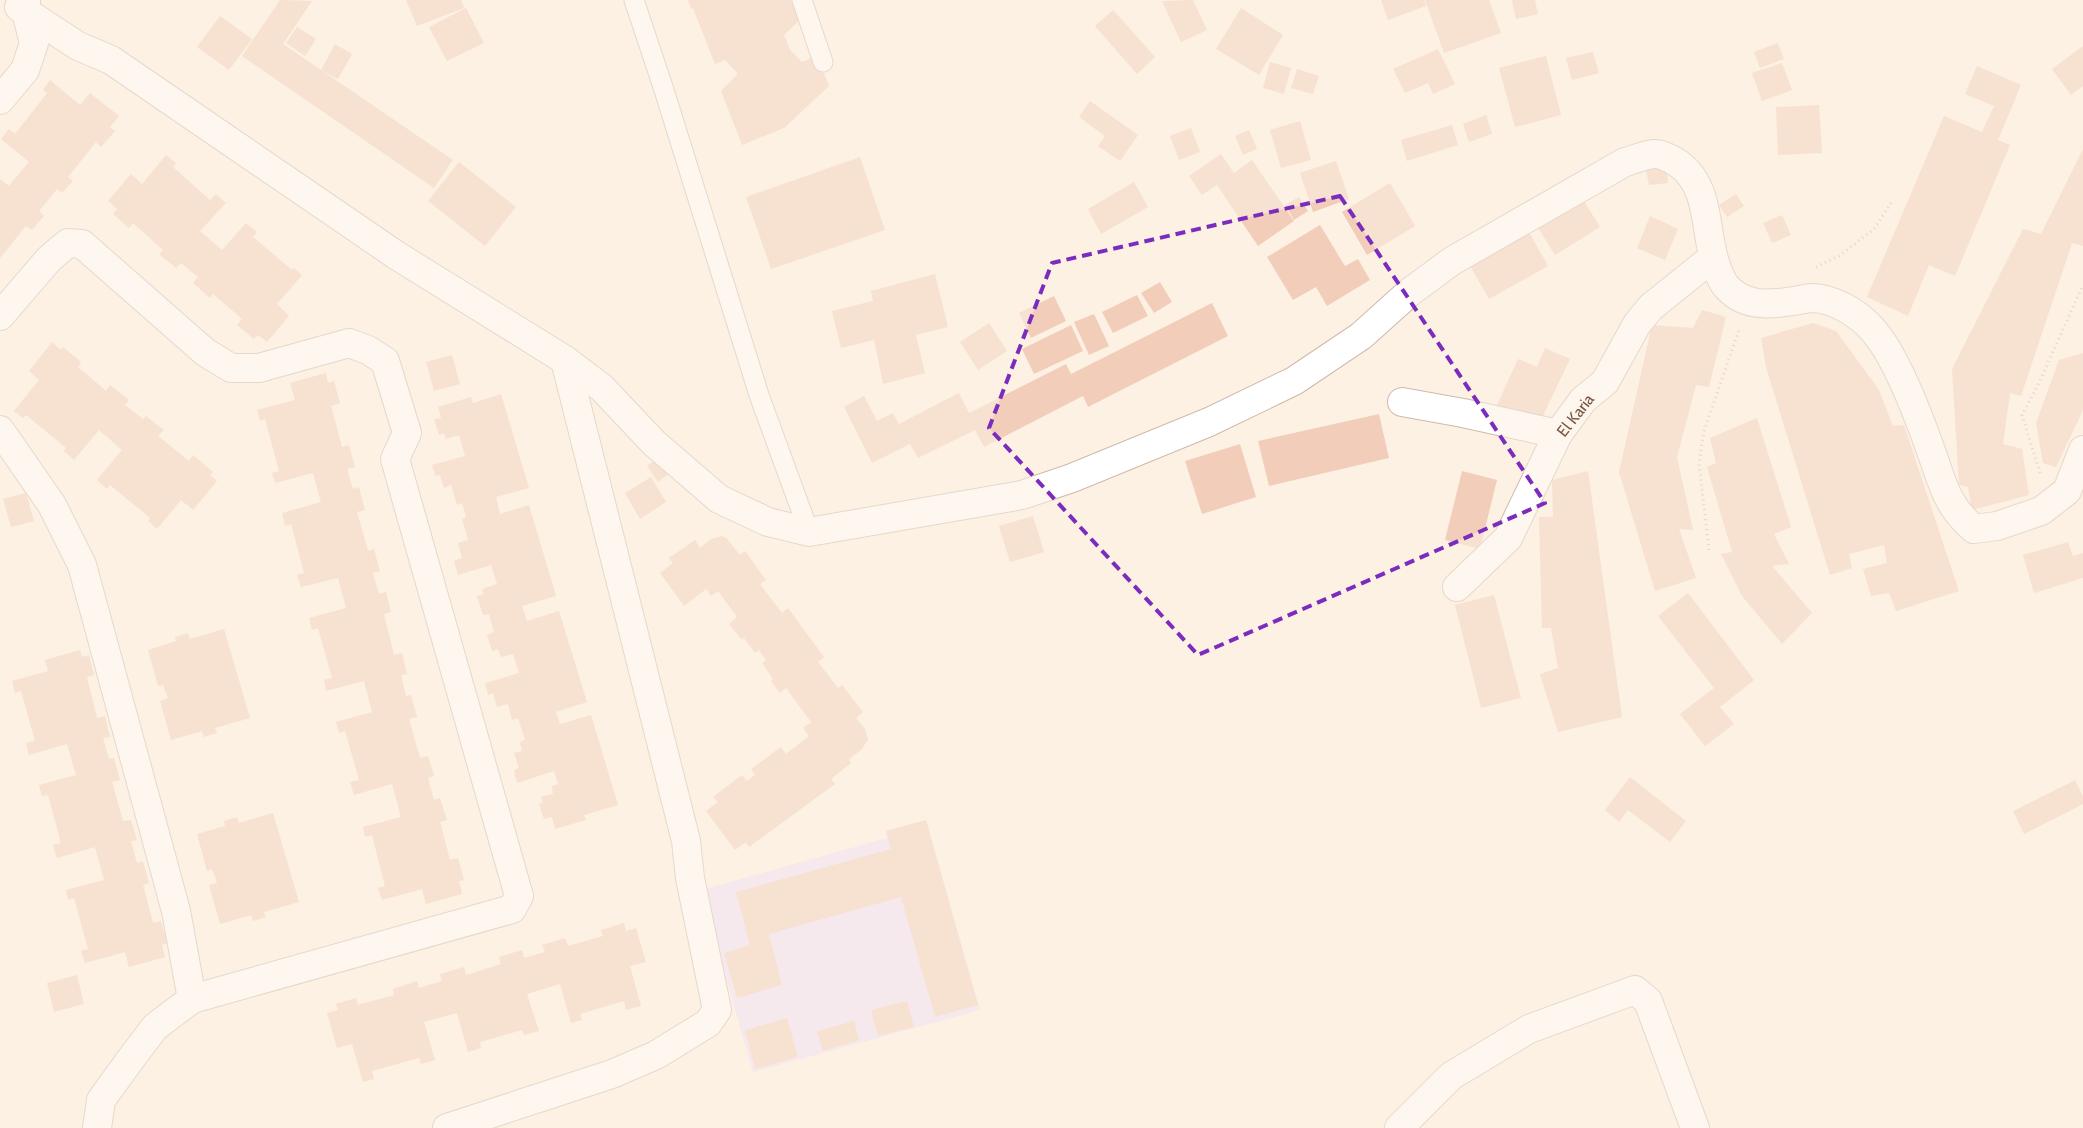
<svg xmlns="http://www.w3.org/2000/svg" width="2083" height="1128" viewBox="0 0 2083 1128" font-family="Cabin,sans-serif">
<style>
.education{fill:#eedff8}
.building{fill:#f2ceba}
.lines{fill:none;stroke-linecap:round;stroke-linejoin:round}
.service-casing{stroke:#cfbaac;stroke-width:21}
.minor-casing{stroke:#cfbaac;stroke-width:30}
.path{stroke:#d6b19d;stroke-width:3;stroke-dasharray:1 4;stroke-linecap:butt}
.service{stroke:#fff;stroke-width:19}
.minor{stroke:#fff;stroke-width:28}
.marked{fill:none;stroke:#7b2cbf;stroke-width:4;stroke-dasharray:10 6;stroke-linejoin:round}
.labels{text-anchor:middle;stroke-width:5;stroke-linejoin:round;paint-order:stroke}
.street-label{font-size:16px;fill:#745649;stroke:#fff5e9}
</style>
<rect width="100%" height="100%" fill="#fcf1e3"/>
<path class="education" d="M926,820L980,1010L753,1072L701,890L887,838L886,831Z"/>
<g class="building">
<path d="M280,0L312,1L283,44L453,160L434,188L242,56Z"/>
<path d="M406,0H461L464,8L417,26Z"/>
<path d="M688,0H795L802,18L784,35L790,50L802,62L817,56L829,86L784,128L742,145L721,91L738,74L725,60L715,64L693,8L691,9Z"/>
<path d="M1193,0L1207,30L1181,42L1162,1Z"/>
<path d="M1381,0H1424L1426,6L1388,20Z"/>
<path d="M1425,0H1489L1501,33L1444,53Z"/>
<path d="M1512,0H1535L1538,14L1516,19Z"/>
<path d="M466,8L484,43L447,61L429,27Z"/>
<path d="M1241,8L1283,35L1259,75L1216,49Z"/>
<path d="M1113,10L1155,57L1137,74L1095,26Z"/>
<path d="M220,16L252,39L229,70L197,47Z"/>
<path d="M297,27L316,39L305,56L286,43Z"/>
<path d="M1778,43L1784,59L1760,68L1754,52Z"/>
<path d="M335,44L352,54L338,79L321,70Z"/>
<path d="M2083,46V86L2071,95L2052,69Z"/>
<path d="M1438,49L1455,84L1433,94L1428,83L1405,93L1393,69Z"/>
<path d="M1593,52L1599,73L1572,80L1566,58Z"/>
<path d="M1546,56L1561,115L1515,127L1499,68Z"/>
<path d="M1270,62L1291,68L1284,94L1263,88Z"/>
<path d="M1782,63L1792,90L1762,101L1752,73Z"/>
<path d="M1977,66L2021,85L1998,140L2010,145L1955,276L1929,265L1908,316L1867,297L1944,116L1982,132L1994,106L1965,94Z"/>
<path d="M1297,69L1319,76L1313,94L1291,88Z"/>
<path d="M50,80L80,105L90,93L119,116L110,127L115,131L101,147L96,142L68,177L73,181L62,193L57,189L39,211L44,216L32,230L26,226L0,258V179L9,186L29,162L1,139L9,129L15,134L47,93L43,90Z"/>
<path d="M1090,101L1138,135L1120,161L1098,146L1105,136L1079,117Z"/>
<path d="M1819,105L1822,153L1778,155L1776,107Z"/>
<path d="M1486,115L1492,134L1469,142L1463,124Z"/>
<path d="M1300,121L1311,160L1281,168L1270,130Z"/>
<path d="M1452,125L1458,145L1407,161L1401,140Z"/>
<path d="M1191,128L1200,152L1179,160L1170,136Z"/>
<path d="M1249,130L1257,149L1243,155L1235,136Z"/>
<path d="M2083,149V246L2072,243L2021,396L2010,393L2003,444L2022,449L2029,495L1972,510L1968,487L1959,485L1952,369L2023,229L2041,234Z"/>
<path d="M1221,154L1234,173L1252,160L1294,221L1258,246L1217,185L1202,195L1189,176Z"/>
<path d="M166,155L176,163L173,167L210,200L216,194L226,203L200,231L222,250L246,223L257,232L253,237L292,270L294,268L302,275L277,304L289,316L267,342L258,335L254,339L237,325L242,319L213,294L210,298L193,283L198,277L181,263L176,268L159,254L163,250L133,223L129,228L113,214L117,209L108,201L131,174L142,184Z"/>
<path d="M860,157L885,230L771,269L746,197Z"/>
<path d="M1336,161L1349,199L1313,212L1300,173Z"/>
<path d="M459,162L516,207L485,246L428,201Z"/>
<path d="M1666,167L1668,183L1649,185L1646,170Z"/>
<path d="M1134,182L1148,207L1101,234L1088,209Z"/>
<path d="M1390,183L1415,226L1367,255L1342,212Z"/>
<path d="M1579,193L1600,227L1555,255L1534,221Z"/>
<path d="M1736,194L1744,206L1727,217L1719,205Z"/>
<path d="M1299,197L1308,211L1294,220L1285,205Z"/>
<path d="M1782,215L1791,235L1772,243L1763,223Z"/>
<path d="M1650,216L1678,229L1665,260L1637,248Z"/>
<path d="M1320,225L1345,266L1358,259L1370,280L1327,306L1316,287L1293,300L1267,257Z"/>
<path d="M1525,225L1548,266L1489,299L1466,259Z"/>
<path d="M935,274L948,327L916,335L925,373L883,384L874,340L841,348L832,311L873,301L871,291Z"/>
<path d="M1160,282L1172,302L1154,313L1141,293Z"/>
<path d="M1137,295L1148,316L1113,333L1102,312Z"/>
<path d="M1054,296L1066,321L1031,338L1019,313Z"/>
<path d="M1212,303L1228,336L1088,407L1083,396L984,447L975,430L918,458L910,444L872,463L844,407L864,396L877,421L893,413L899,424L959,393L969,413L1066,364L1071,374Z"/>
<path d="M1702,310L1726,317L1709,387L1696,385L1677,457L1693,530L1679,529L1696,578L1655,591L1619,472L1652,325L1693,328Z"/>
<path d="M1094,314L1109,346L1089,355L1074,322Z"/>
<path d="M989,323L1007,351L978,370L960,342Z"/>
<path d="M1813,323L1836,331L1879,390L1893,426L1904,425L1959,591L1896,611L1889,593L1871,596L1863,569L1887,563L1884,545L1849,554L1852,568L1830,575L1766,367L1761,338Z"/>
<path d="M1071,325L1083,351L1034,374L1022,349Z"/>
<path d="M52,342L61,350L63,347L81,362L78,367L106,391L110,385L129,400L125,405L143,419L146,416L164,430L158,436L189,461L193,455L213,472L210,475L217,481L193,510L181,500L157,529L148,521L150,518L110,485L107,489L97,480L122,450L99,430L74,460L64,451L66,448L26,415L23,418L14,411L39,380L29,371Z"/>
<path d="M1545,348L1570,359L1539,424L1497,405L1518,359L1537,367Z"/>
<path d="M2083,353V410L2056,467L2043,463L2036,423L2059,360Z"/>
<path d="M452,355L460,384L434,391L426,362Z"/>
<path d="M326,373L328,383L334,381L340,403L331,406L342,447L349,445L355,467L347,469L353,489L359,487L365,510L357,512L368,551L374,549L380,571L373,573L379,594L386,592L391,612L384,614L394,655L402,653L407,674L401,675L406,696L411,695L417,717L409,719L420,758L428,756L434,776L428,778L434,800L440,798L447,820L440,822L450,860L458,858L464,880L459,881L462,894L426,904L422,889L382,900L378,888L385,886L372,835L365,837L363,827L401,817L392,784L354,795L350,782L359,780L345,731L339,733L336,722L372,712L364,681L326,691L324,680L332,678L318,628L312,630L309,618L346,608L338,578L301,587L297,575L304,573L291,524L285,526L282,513L321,502L313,473L275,483L272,473L279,471L265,419L260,421L257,410L295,400L290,383Z"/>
<path d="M501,394L529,488L496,497L500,514L529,505L556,596L522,606L527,621L559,611L587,702L556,712L560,724L591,715L618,805L584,815L586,820L555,829L552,817L544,819L539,804L543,802L541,797L553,794L552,786L558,784L554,771L517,783L514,770L519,768L514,753L522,751L520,742L525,740L518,718L512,720L508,704L497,707L493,693L488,695L485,683L519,673L513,654L501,657L498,649L492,651L487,635L494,632L489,614L483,615L477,596L484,594L482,589L497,584L491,565L458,575L454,561L462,558L458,543L468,540L462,519L466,517L462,503L457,505L451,485L444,488L440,475L435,476L432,465L465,456L459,435L446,439L444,433L439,435L434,419L441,418L438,407L471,397L473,403Z"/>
<path d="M1379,414L1389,458L1269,486L1258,441Z"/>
<path d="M1757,418L1791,527L1774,534L1789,564L1772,566L1812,613L1782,644L1742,596L1721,554L1732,552L1707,467L1716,463L1710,438Z"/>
<path d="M1240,444L1256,497L1202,514L1185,461Z"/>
<path d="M663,455L674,470L658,482L647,466Z"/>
<path d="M1462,471L1497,480L1480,549L1445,540Z"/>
<path d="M1588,471L1622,717L1558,732L1540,674L1558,668L1551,628H1542L1539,517H1553L1552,480Z"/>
<path d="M651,477L666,502L640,519L625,493Z"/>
<path d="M26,493L34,521L11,527L3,499Z"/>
<path d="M1033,516L1044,552L1010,562L999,526Z"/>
<path d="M722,536L726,538L740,555L745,551L766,580L760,584L782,613L788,608L824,657L818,662L838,688L842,685L863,712L856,718L865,729L868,740L861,750L849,759L851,763L831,779L835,784L749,847L746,842L735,850L706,811L718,802L713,797L742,775L747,781L755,775L751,769L781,747L786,754L809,736L803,728L811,722L786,688L780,693L771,681L773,679L762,663L766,660L759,650L755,653L744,638L742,640L729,624L737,617L718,591L711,596L706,589L684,606L660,573L673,563L669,558L695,540L700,548L711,539Z"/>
<path d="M2068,542L2073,556L2083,553V578L2034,593L2023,555Z"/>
<path d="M1688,593L1754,680L1720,707L1734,724L1705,746L1680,714L1714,688L1658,616Z"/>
<path d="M1494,595L1521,698L1481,708L1455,605Z"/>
<path d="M224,629L250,718L215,728L217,733L204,737L202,731L171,740L160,701L168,698L163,685L158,686L148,650L176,641L175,637L188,633L190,639Z"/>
<path d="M80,650L82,657L89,655L94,675L87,677L97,718L105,716L110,737L103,738L109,759L114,758L120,780L112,782L123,821L131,820L137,840L131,841L137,863L143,861L149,883L143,885L153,923L161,921L167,943L162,945L165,957L129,967L125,952L85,963L81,951L88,949L74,898L68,900L66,890L104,880L95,847L57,858L53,845L61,843L48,795L42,796L39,785L76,775L67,744L29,755L26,743L35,741L21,691L15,693L12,681L48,671L45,660Z"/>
<path d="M1630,777L1686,821L1670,842L1628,810L1619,822L1605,810Z"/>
<path d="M2075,780L2083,796V804L2024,834L2013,811Z"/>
<path d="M273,813L299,902L264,912L266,917L253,921L251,915L220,924L209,885L217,883L212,869L207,871L197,834L225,826L224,821L237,817L239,823Z"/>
<path d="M926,820L978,1005L935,1017L901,897L769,934L782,985L737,998L724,953L750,945L736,892L891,849L886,831Z"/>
<path d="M624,923L626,931L636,928L646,962L630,966L641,1006L626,1010L624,1001L580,1014L582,1020L571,1023L560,984L527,994L539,1031L524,1035L522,1030L480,1042L481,1048L468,1052L457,1013L424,1022L435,1060L421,1064L419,1058L372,1071L374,1079L363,1082L352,1044L337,1048L327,1013L338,1010L336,1004L356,998L358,1005L394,995L393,989L417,981L419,988L442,981L440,974L464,967L466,975L501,964L499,957L522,950L524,958L545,952L542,945L565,938L568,946L603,936L601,930Z"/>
<path d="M77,975L84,1004L54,1012L47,983Z"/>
<path d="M907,1001L914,1027L878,1036L871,1010Z"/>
<path d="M787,1018L798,1057L755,1069L745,1030Z"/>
<path d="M854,1021L859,1040L823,1051L817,1031Z"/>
</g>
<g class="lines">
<defs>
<g id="service">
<path d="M634,0L664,90L759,395L809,532"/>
<path d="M802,0L823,62"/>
</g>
<g id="minor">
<path d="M26,0V12L78,46L111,60L396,255L565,360L602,388L654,443L719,499L768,522L809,532L1022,495L1072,478L1209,422L1294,381L1361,336L1410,292L1452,261L1625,162C1634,160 1646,154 1655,154C1662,154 1673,160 1679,164C1713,189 1703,236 1718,271C1720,276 1722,281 1725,285C1743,307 1768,305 1794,301C1800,300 1807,298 1813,298C1834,299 1858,313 1872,329C1896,355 1919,417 1931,451C1943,484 1946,505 1974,529L1997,526L2041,511L2067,491L2083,450"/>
<path d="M0,100L25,70L34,43L26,12L19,7"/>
<path d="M0,316L49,259L68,243L82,244L205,352L231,368H259L349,343L368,350L385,361L407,433L395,459L519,896L512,909L192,999"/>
<path d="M1402,402L1463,413L1558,434"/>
<path d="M0,430L52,505L82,565L176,911L192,999L155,1027L133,1056L101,1100L97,1128"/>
<path d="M1457,587L1508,538L1558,434L1583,400L1605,382L1637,324L1651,307L1712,258"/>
<path d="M447,1128L612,1074L656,1055L708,1023L717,1010L690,878L686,841L565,360"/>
<path d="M1399,1128L1451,1076L1529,1029L1635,990L1648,1001L1695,1128"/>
</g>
</defs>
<use href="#service" class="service-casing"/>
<use href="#minor" class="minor-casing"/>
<g class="path">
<path d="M1816,267L1839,256L1874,229L1893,200"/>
<path d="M2040,473L2022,415L2038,385L2083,285"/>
<path d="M1709,550L1699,463L1704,431L1739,330"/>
</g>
<use href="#service" class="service"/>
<use href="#minor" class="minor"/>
</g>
<path d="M0 0H2083V1128H0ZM1340,196L1545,503L1198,655L989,428L1052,263Z" fill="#fcf1e3" fill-opacity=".55" fill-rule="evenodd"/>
<path class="marked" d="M1340,196L1545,503L1198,655L989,428L1052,263Z"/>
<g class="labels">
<g class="street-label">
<text transform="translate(1575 415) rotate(-52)" y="6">El Karia</text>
</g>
</g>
</svg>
